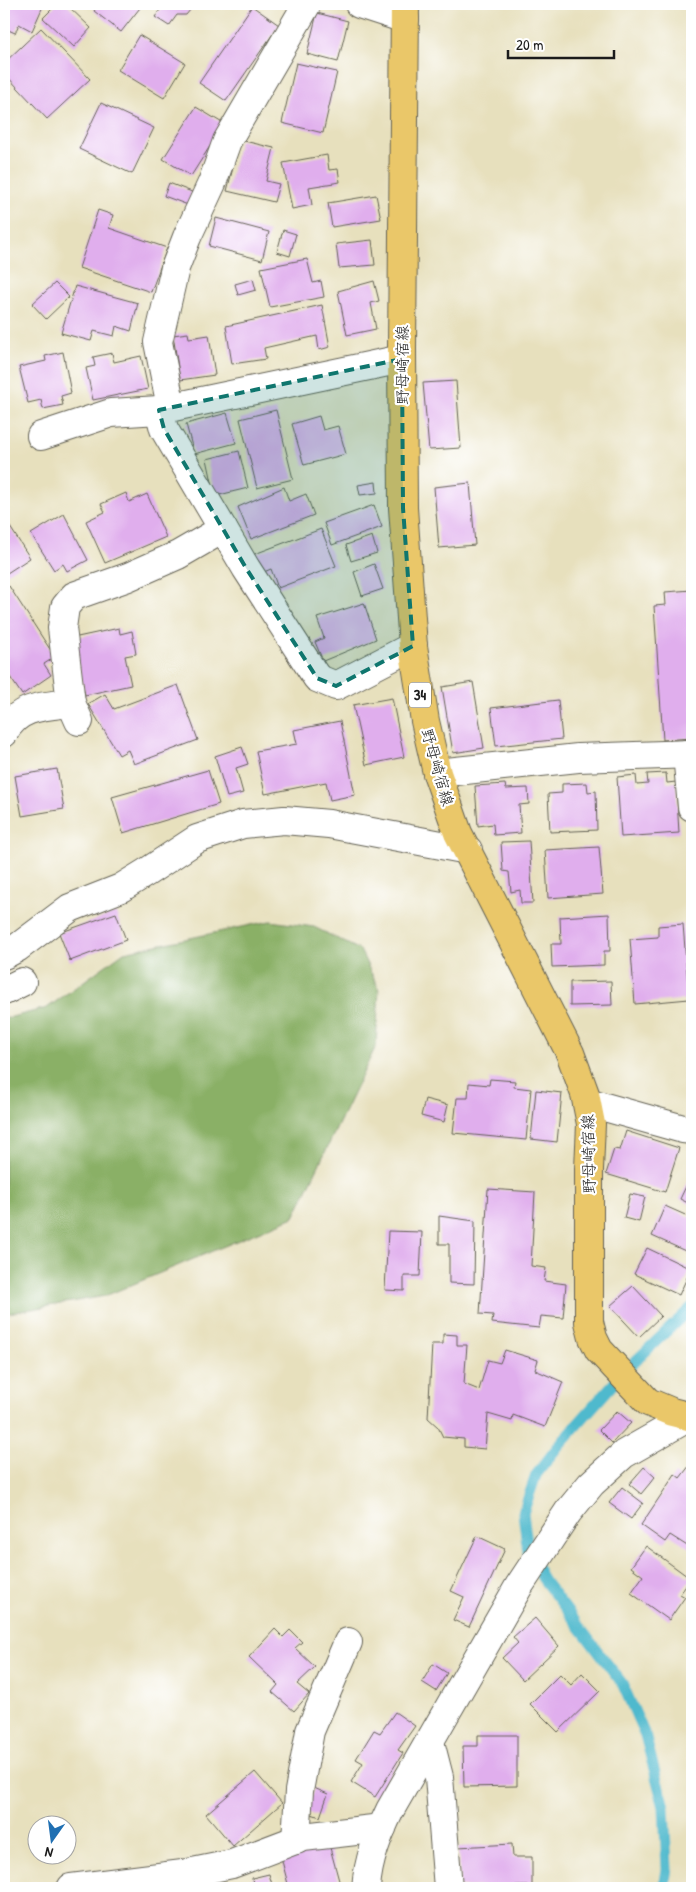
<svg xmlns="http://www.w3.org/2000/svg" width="696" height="1892" viewBox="0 0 696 1892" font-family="'Patrick Hand','Klee One',sans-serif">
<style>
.forest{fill:#8ab066;stroke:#536641}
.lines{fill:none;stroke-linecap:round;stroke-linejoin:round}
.stream{stroke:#50b9cd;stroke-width:11}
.building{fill:#e0aeed}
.minor-casing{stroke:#636154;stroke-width:30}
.primary-casing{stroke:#636154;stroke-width:30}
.minor{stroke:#fff;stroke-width:28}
.primary{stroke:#eac769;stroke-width:28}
.marked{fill:#0f766e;fill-opacity:0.2;stroke:#0f766e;stroke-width:4;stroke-dasharray:10 6;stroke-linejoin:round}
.labels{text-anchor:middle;stroke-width:4.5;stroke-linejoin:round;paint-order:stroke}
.shield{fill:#fff;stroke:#606060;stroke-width:1}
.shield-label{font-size:15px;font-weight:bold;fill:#1c1c1c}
.street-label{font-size:16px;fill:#1c1c1c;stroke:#fff}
</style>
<rect width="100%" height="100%" fill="#fff"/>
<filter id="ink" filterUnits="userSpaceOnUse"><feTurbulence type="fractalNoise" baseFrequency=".02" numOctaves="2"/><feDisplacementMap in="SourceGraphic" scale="10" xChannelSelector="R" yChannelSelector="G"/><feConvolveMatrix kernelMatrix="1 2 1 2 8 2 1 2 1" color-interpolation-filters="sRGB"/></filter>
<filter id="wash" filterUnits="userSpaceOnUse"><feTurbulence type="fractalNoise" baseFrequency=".0096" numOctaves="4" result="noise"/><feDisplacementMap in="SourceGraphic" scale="20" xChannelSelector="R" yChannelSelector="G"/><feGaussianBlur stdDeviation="1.12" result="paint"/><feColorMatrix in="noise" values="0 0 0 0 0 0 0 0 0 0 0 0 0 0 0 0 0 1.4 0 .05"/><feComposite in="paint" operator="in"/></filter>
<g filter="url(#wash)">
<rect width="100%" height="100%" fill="#e7e0bd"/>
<path class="forest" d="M270,921L314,927L360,950L379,989L376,1046L294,1217L105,1296L4,1314V1019L47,1008L124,952Z"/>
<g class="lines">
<path class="stream" d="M664,1888L667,1869L664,1807L645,1735L622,1683L543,1579L528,1552L523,1513L536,1475L559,1445L623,1373L692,1307"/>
</g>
<g id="blocks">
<g class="building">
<path d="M6,4H44L32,31L19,24L15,33L4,28V9Z"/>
<path d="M57,4H66L91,28L74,47L43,18Z"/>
<path d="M98,4H143L121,32L94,11Z"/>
<path d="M164,4H195L186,15H177L169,26L155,17Z"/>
<path d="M252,6L279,25L226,101L199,83Z"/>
<path d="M317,13L348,21L338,62L307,54Z"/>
<path d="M41,28L90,79L47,119L4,73V63Z"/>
<path d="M139,35L185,63L164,98L118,70Z"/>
<path d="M296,63L337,72L323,133L282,123Z"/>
<path d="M101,103L154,128L132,174L79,149Z"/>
<path d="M196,107L224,124L191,176L163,159Z"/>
<path d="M240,140L274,148L266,181L279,184L274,202L227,191Z"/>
<path d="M327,155L329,170L338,169L340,182L309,187L312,205L292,209L283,163Z"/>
<path d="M169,183L192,192L188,205L164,196Z"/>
<path d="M376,195L381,219L332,227L328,203Z"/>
<path d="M98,210L113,215L109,228L167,248L151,292L79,268Z"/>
<path d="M216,218L269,232L262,260L209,246Z"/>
<path d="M283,230L296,234L290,256L277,252Z"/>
<path d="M372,240L375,265L339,268L336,244Z"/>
<path d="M307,259L313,283L321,281L324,297L270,307L261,268Z"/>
<path d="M253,279L256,290L238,295L235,284Z"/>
<path d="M374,281L379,301L371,303L376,329L347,335L338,291Z"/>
<path d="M55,283L69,297L46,319L32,304Z"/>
<path d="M75,286L138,303L131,331L116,326L114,336L94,331L91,341L61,333Z"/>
<path d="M322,305L330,347L319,350L317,336L264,348L266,359L232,364L226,326Z"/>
<path d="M188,333L189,338L209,335L215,375L180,380L173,335Z"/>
<path d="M63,352L71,393L61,396L63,405L43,409L41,400L28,403L19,367L46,361L45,356Z"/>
<path d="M112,353L114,362L141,356L148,389L93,400L86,368L95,366L93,357Z"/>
<path d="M456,381L461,448L429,450L423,383Z"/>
<path d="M276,410L293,479L257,488L240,419Z"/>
<path d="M227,413L236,443L194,454L186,424Z"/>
<path d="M319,416L323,430L338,426L346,454L304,465L292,424Z"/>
<path d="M239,451L248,488L215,496L207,459Z"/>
<path d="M376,482L377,493L360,495L358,485Z"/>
<path d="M470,483L475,545L439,548L434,487Z"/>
<path d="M284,487L289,501L306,494L314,515L251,539L238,507Z"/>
<path d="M126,493L129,502L147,494L166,537L105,563L86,521L105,512L101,504Z"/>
<path d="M374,505L382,527L332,545L324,523Z"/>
<path d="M64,514L88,560L67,571L63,564L54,570L31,534Z"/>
<path d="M10,527L30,558L4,575V532Z"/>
<path d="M321,529L336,566L278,588L271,569L259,574L252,555Z"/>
<path d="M372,536L377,553L351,561L346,545Z"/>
<path d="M374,564L383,589L362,596L354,572Z"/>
<path d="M9,586L55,657L44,664L51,675L22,695L4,668V589Z"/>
<path d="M692,590V738L663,740L654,606L666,605L665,592Z"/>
<path d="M364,603L376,639L323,661L315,642L324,638L317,618Z"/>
<path d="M119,628L120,634L132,631L136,654L125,656L131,685L85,695L73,638Z"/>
<path d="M473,682L484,748L453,753L442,687Z"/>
<path d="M178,685L198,740L134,764L128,750L119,755L88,704L105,694L114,709Z"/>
<path d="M392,698L404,757L366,765L353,705Z"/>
<path d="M558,700L562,739L496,746L491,708Z"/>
<path d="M340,721L355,795L330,800L326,782L265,794L256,751L297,744L294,730Z"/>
<path d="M242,747L248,764L236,768L243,793L227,797L215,756Z"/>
<path d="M57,769L64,809L22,816L15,776Z"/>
<path d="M208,770L219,804L123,833L112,797Z"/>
<path d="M666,773L667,783L676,782L679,833L621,837L617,777L636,775L637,785L648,784L647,774Z"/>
<path d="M587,783L588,792L596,791L597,830L550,832L548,794L562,793V784Z"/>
<path d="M505,784L506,789L528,788L529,804L519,805L521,833L494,835L493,824L478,826L475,786Z"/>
<path d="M529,841L533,903H521L520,890L511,892L509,872L503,871L501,842Z"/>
<path d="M599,847L603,894L548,898L545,850Z"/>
<path d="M116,913L126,940L70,961L59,933Z"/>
<path d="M609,914L610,951H604V965L552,967L551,944H561L560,917Z"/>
<path d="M683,924L689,999L635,1004L630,939L658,937V926Z"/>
<path d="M611,981L612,1005L570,1006V982Z"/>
<path d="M490,1079L515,1081L514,1087L531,1089L526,1140L453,1133L457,1098H468L469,1083L489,1085Z"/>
<path d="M536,1090L562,1093L557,1142L531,1139Z"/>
<path d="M425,1099L448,1105L444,1122L421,1116Z"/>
<path d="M626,1131L679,1148L665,1192L606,1174L614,1149L620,1150Z"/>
<path d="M690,1178L692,1179V1205L680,1199Z"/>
<path d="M488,1189L535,1192L531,1266L546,1268L544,1281L566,1284L563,1318L541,1316L539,1328L492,1323L493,1315L480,1314Z"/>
<path d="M630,1194L645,1197L639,1222L624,1218Z"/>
<path d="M665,1206L692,1218V1254L652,1236Z"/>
<path d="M439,1216L475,1221L474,1284L449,1283V1244H439Z"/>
<path d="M388,1231L422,1232L420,1276H404V1291L385,1290Z"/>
<path d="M647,1248L691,1269L679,1295L634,1274Z"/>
<path d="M633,1286L661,1316L639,1337L610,1306Z"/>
<path d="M443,1334L457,1335V1345H467L464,1384L479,1390L488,1360L500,1363L505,1350L538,1360L535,1370L563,1382L545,1427L513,1415L512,1421L488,1414L485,1449L464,1447V1439L443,1437L438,1427L428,1418L432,1344H443Z"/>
<path d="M692,1365V1385L686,1383Z"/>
<path d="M617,1411L631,1423L612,1443L599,1430Z"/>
<path d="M690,1465L692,1467V1549L670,1535L665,1542L641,1525L675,1474L680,1478Z"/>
<path d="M644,1467L655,1477L641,1494L629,1484Z"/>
<path d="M622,1487L643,1503L631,1519L609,1503Z"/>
<path d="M477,1536L505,1549L469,1627L453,1620L464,1597L451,1591Z"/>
<path d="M646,1546L691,1579L680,1594L685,1597L669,1620L631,1593L643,1576L631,1567Z"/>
<path d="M535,1618L559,1646L523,1680L502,1658L518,1643L513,1637Z"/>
<path d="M275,1629L283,1637L290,1630L302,1642L295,1648L315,1667L297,1684L309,1694L294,1711L272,1692L278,1685L249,1657Z"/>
<path d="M433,1664L447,1673L436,1691L422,1682Z"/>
<path d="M582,1673L600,1691L558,1732L530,1704L560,1674L571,1685Z"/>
<path d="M395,1712L415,1726L398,1750L403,1753L375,1797L351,1782L363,1763L356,1759L374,1730L380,1733Z"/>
<path d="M478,1735H517V1786L464,1787L463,1746H478Z"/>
<path d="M255,1772L282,1803L233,1846L206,1814Z"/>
<path d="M314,1788L328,1794L320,1817L306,1812Z"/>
<path d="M329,1844L341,1888H289L281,1857Z"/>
<path d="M512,1844L513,1857H532V1886L460,1887L458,1847Z"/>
<path d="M269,1874L273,1888H239V1885L253,1883L252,1878Z"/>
</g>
</g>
</g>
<g filter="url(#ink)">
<use href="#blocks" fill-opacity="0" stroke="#636154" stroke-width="1"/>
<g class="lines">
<defs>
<g id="minor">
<path d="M359,4L405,19"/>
<path d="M402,359L159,410L164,429L246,568L317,678L336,686L413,646"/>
<path d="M171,407L158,342L175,268L187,237L212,183L227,141L307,4"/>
<path d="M41,436L111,413L159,410"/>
<path d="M79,721L71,703L62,628L65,607L74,596L128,577L178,555L223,529"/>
<path d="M4,733C17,706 44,706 71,703"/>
<path d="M687,754L692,807"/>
<path d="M437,773L578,758L692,754"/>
<path d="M4,955L17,948L70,908L121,888L147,872L197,839L243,824L284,820L329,824L468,850"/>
<path d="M4,991L22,982"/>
<path d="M587,1102L683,1129L692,1130"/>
<path d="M430,1742L439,1777L448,1888"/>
<path d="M296,1840L299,1791L310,1731L348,1642"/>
<path d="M71,1888L183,1874L232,1864L303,1837L382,1828"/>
<path d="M366,1888C368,1860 378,1835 390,1810L519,1586L568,1512L591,1484L624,1454L689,1417"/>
</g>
<path id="primary" d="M405,4L402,349L403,508L413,646L425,721L437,773L458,833L570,1053L585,1094L591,1124L589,1169V1322L593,1338L599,1350L648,1402L672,1412L692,1417"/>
</defs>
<use href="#minor" class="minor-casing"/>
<use href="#primary" class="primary-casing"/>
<use href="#minor" class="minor"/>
<use href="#primary" class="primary"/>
</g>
</g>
<path class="marked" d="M402,359L403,508L413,646L336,686L317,678L246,568L164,429L159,410Z"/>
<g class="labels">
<rect class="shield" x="409" y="682.5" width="22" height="25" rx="4"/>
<g class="shield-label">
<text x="420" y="700">34</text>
</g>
<g class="street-label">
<text transform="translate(402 365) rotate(-90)" y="6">野母崎宿線</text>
<text transform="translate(438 767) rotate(74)" y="6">野母崎宿線</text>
<text transform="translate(588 1154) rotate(-91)" y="6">野母崎宿線</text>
</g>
</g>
<rect width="696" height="1892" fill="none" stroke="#fff" stroke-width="20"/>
<g transform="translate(52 1840) rotate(194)"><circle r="24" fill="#ffffff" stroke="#a4a4a4"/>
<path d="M0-4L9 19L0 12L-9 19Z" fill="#1f6fb2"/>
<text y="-8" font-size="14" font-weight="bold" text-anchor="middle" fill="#1c1c1c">N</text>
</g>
<path d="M508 50v8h106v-8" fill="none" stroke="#1c1c1c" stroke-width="2.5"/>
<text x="516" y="50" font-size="15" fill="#1c1c1c" stroke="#ffffff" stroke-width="4" paint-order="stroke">20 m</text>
</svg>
